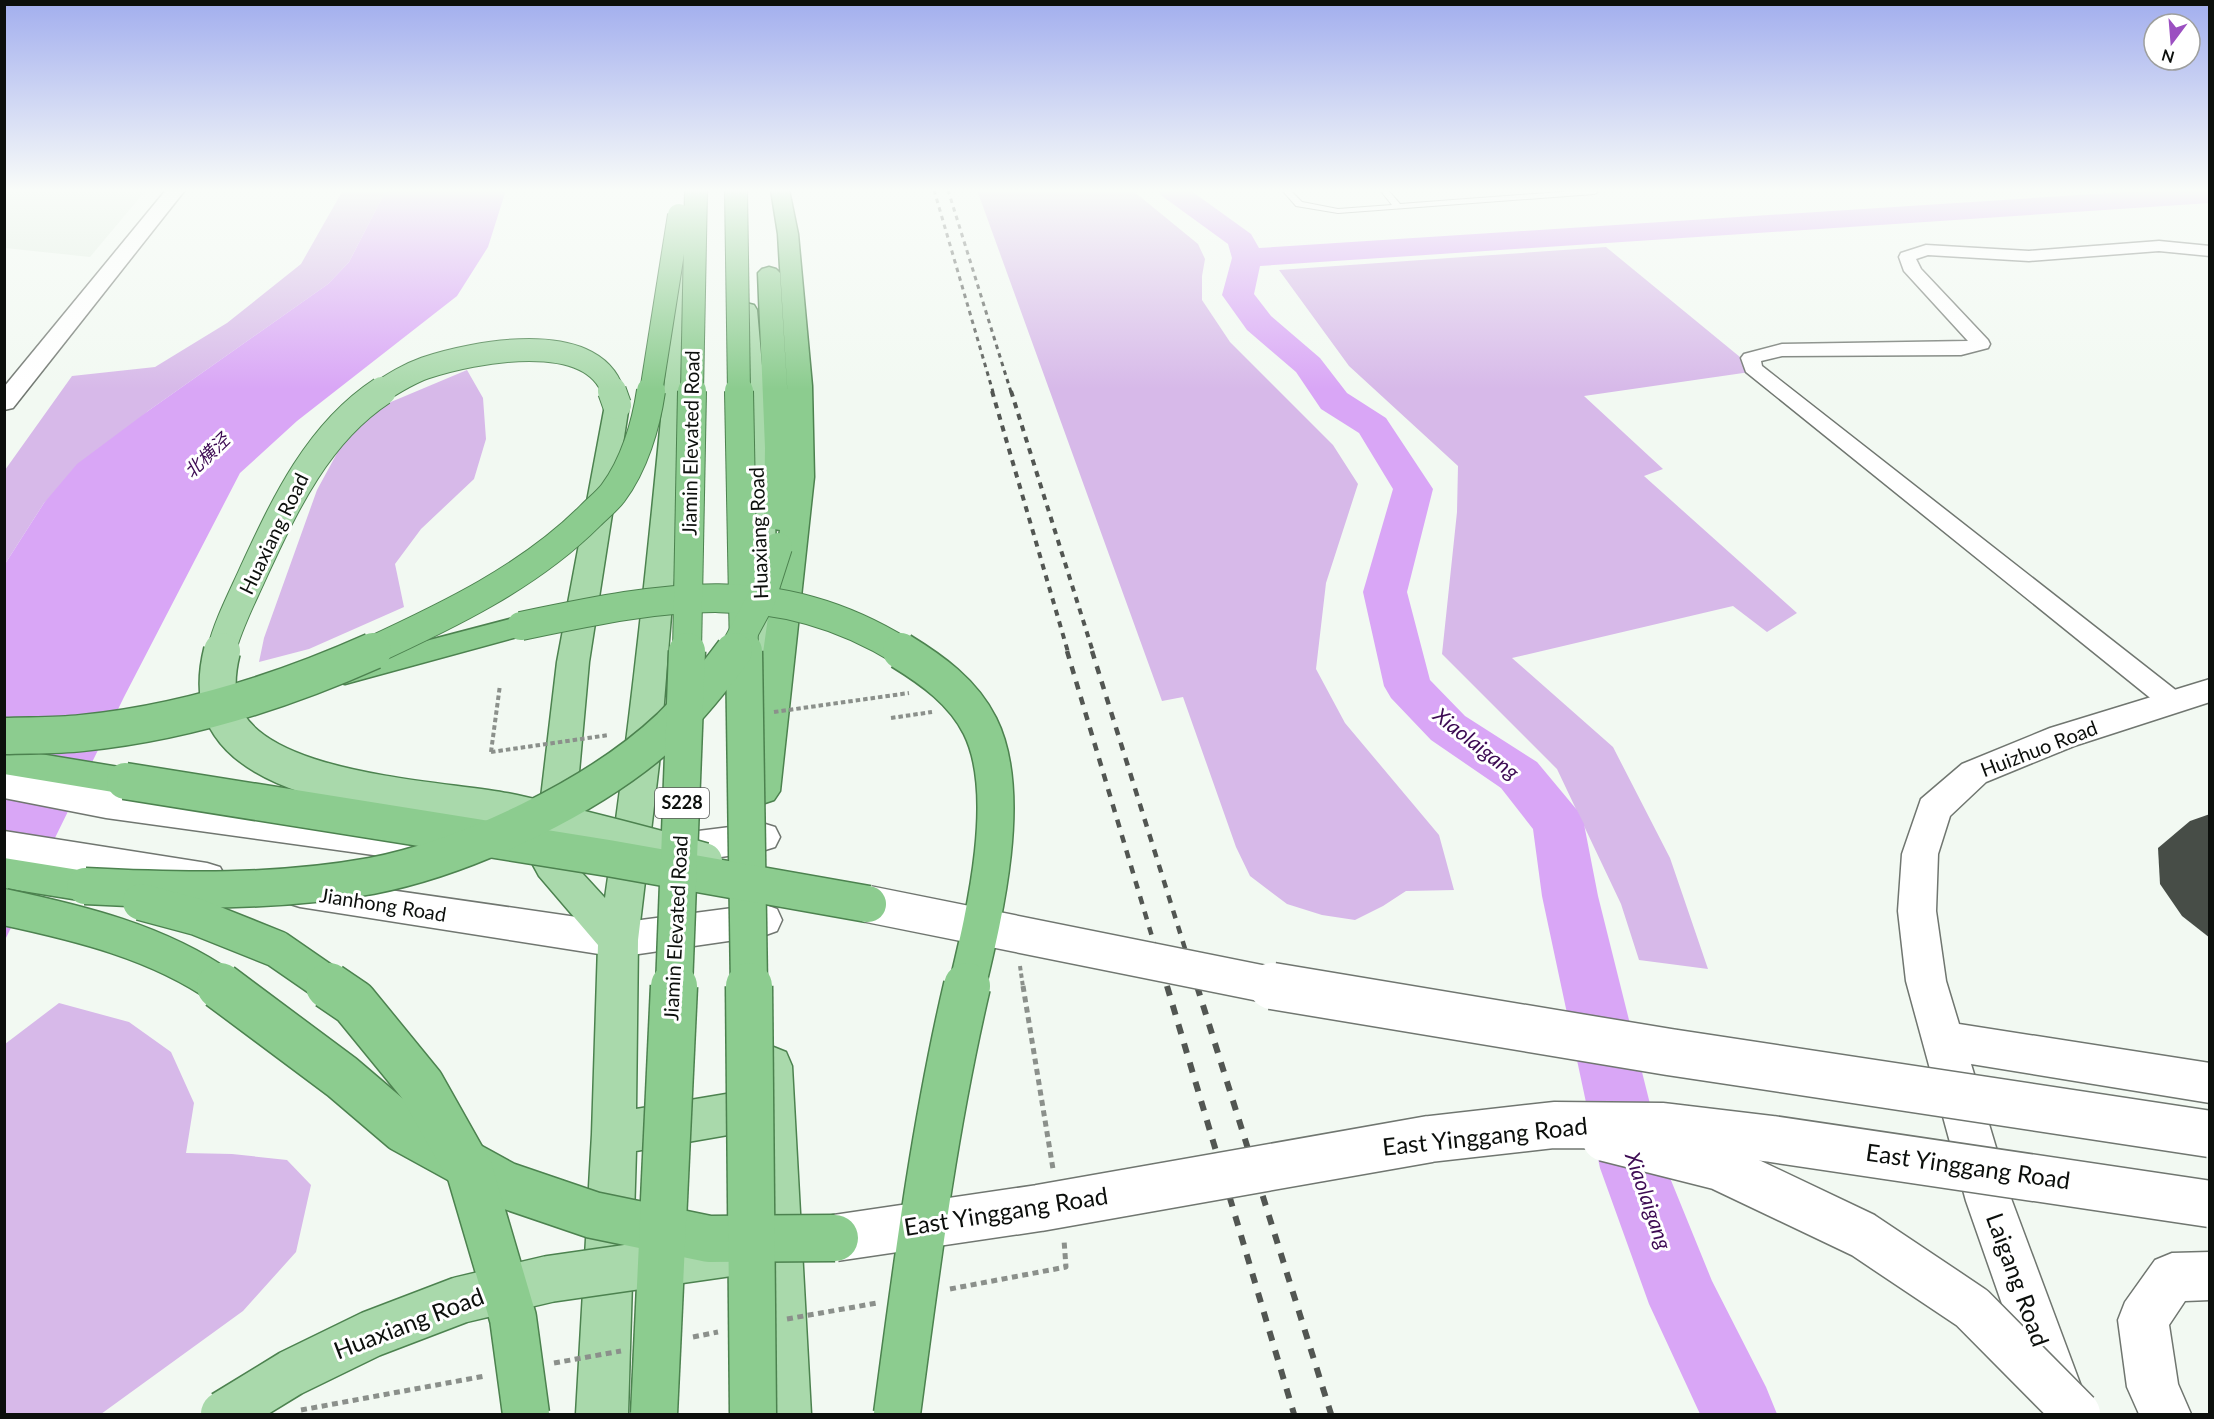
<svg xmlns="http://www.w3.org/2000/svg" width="2214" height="1419" viewBox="0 0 2214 1419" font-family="Lato,'Noto Sans SC',sans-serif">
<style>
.built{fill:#e1ede1}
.green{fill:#d7b9e9}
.water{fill:#d9a6f6}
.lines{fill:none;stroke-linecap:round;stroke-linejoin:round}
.river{fill:#d9a6f6;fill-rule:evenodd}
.building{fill:#474d47}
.service-casing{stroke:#707670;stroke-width:2}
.minor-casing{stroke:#707670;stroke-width:3}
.tertiary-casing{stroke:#707670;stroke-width:3}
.secondary-casing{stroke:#707670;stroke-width:3}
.primary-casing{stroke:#4c824f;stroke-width:3}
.trunk-casing{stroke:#4c824f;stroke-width:3}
.path{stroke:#8b908b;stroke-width:4;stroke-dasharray:4.5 3;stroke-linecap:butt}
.service{fill:#fff;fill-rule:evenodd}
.minor{fill:#fff;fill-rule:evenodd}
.tertiary{fill:#fff;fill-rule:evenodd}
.secondary{fill:#fff;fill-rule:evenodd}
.primary{fill:#a9d9ab;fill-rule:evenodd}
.trunk{fill:#8ccc8f;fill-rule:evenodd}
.rail-far3{stroke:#525652;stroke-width:3;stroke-dasharray:4.5 4.5;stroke-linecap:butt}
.rail-far2{stroke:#525652;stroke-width:4;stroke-dasharray:6 6;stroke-linecap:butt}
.rail-far1{stroke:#525652;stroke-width:4.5;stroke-dasharray:8 8;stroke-linecap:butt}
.rail{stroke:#525652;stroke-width:6;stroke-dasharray:10 10;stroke-linecap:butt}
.secondary-bridge-far1-casing{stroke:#707670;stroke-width:39;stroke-linecap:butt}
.secondary-bridge-casing{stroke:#707670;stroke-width:49;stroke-linecap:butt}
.primary-bridge-far3-casing{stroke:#4c824f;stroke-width:24;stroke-linecap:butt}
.primary-bridge-far2-casing{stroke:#4c824f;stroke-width:30;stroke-linecap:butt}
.primary-bridge-far1-casing{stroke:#4c824f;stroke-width:39;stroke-linecap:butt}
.primary-bridge-casing{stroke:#4c824f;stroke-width:49;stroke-linecap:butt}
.trunk-bridge-far3-casing{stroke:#4c824f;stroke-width:24;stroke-linecap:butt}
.trunk-bridge-far2-casing{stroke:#4c824f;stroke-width:30;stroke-linecap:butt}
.trunk-bridge-far1-casing{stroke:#4c824f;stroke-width:39;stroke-linecap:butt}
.trunk-bridge-casing{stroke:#4c824f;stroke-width:49;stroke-linecap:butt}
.path-bridge-far1{stroke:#8b908b;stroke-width:4;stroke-dasharray:4.5 3;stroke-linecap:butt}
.path-bridge{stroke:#8b908b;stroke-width:5;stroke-dasharray:6 4.5;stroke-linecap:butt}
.secondary-bridge-far1{stroke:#fff;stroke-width:36}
.secondary-bridge{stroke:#fff;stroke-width:46}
.primary-bridge-far3{stroke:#a9d9ab;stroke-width:22}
.primary-bridge-far2{stroke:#a9d9ab;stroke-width:28}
.primary-bridge-far1{stroke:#a9d9ab;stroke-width:36}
.primary-bridge{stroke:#a9d9ab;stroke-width:46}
.trunk-bridge-far3{stroke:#8ccc8f;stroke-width:22}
.trunk-bridge-far2{stroke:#8ccc8f;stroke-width:28}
.trunk-bridge-far1{stroke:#8ccc8f;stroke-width:36}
.trunk-bridge{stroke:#8ccc8f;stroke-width:46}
.labels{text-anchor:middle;stroke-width:6;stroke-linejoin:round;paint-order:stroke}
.far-water-label{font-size:18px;font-style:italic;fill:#3d0b53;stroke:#fff}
.shield{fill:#fff;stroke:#555755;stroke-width:1.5}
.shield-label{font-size:18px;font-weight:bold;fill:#0c0f0c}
.street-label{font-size:20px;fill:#0c0f0c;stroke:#fff}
.water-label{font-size:21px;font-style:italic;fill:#3d0b53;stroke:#fff}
.near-street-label{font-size:24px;fill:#0c0f0c;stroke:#fff}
</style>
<rect width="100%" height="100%" fill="#f2f9f2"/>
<path class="built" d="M5,190H146L90,257L5,248Z"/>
<g class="green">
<path d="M343,190H386L349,262L328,284L148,411L44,503L5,564V470L72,376L155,367L227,323L301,264Z"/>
<path d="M977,190H1132L1198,244L1205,259L1202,276V300L1230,342L1333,445L1358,484L1326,583L1316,669L1345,723L1439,835L1454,890L1406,891L1383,906L1355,920L1322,915L1287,904L1250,876L1236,847L1183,697L1162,701Z"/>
<path d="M1606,247L1757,371L1584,396L1663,469L1644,476L1797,613L1767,632L1733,606L1512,658L1613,747L1670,858L1708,969L1639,960L1621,904L1557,769L1442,654L1457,512L1458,466L1349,366L1279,270Z"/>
<path d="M467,370L483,398L486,439L474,479L421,529L395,564L404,607L309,649L259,662L264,638L317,490L348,433L379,407Z"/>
<path d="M59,1003L129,1022L171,1052L194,1103L186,1153L232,1154L287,1160L311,1185L296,1252L243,1311L101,1414H5V1044Z"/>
</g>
<path class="water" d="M386,190H506L488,247L457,296L297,421L240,473L124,697L5,940V564L44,503L77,464L148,411L328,284L349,262Z"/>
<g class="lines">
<path class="river" d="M1158,190H1190L1251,234L1259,248L2157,190H2210V203L1260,266L1254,294L1271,316L1320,358L1347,393L1386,418L1433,489L1407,592L1430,680L1465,716L1537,762L1577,810L1584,824L1598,896L1666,1168L1712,1281L1766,1387L1777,1414H1700L1649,1304L1600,1168L1542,896L1533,829L1501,788L1431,740L1391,698L1384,686L1363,592L1393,489L1359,433L1321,409L1296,372L1247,330L1222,295L1232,258L1228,244L1162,196Z"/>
</g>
<path class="building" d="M2210,814V938L2182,916L2160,884L2158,848L2190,821Z"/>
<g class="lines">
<defs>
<path id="service" d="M1282,190H1290L1302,202L1338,209L1392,205L1380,190H1388L1400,204L1588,190L1598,192L1594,194L1338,213L1296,206Z"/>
<path id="minor" d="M2159,241L2210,246V256L2159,251L2029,261L1928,255L1916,259L1921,269L1988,340L1990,344L1988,348L1961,355L1782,356L1761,361L1762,366L2182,695L2186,702L2182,709L2173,711L2164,709L1746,372L1741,358L1744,354L1782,344L1968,341L1904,271L1899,257L1901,253L1926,245L2029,251Z"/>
<path id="tertiary" d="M2210,1252V1300L2185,1301L2169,1325L2178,1384L2191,1414H2139L2127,1387L2118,1320L2125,1302L2155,1260L2172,1253Z"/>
<g id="secondary">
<path d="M166,190H185L13,408L4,410V387Z"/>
<path d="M2210,679V702L2074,746L1986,782L1950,816L1938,854L1936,911L1946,981L1959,1024L2210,1063V1103L1971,1064L2012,1201L2081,1386L2073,1404L2055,1412L2037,1404L1966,1201L1906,981L1898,911L1902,854L1921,799L1962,764L2050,728Z"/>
<path d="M4,772L106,790L460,837L473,842L478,852L473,862L460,867L106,818L4,798Z"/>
<path d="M762,823L775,827L780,837L775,847L762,851L666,865L653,860L648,850L653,840L666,835Z"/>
<path d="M4,831L207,863L220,867L226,878L220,889L207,893L4,860Z"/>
<path d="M300,877L618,923L763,904L777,909L782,920L777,931L763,936L618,957L300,907L287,903L281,892L287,881Z"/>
</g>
<g id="primary">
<path d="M686,256L693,258L696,262L684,456L659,764L638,940L636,1109L750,1090V1066L756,1052L771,1046L786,1052L792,1066L811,1414H759L751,1131L636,1151L628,1414H576L592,1134L598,945L539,876L533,865L557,662L605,405L608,400L617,398L626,400L629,405L589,662L571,861L605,898C636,687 656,475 676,262L679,258Z"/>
<path d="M746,303L754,305L757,310L775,510L778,693L774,701L762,704L750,701L746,693L747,510L735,310L738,305Z"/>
</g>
<g id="trunk">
<path d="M771,190H789L798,234L812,386L814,477L780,791L774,800L762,804L750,800L744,791L780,530L768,528L764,522L765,448L758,273L762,269L769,267L776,269L780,273L788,401L778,234Z"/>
<path d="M521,616L532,619L536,626L532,633L345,684L334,681L329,673L334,665Z"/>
<path d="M4,748L125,768L137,772L142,781L137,790L125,794L4,774Z"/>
<path d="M4,858L85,871L98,875L104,886L98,897L85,901L4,888Z"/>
</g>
</defs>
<use href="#service" class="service-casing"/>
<use href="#minor" class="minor-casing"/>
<use href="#tertiary" class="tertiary-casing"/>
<use href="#secondary" class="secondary-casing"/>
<use href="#primary" class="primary-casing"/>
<use href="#trunk" class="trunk-casing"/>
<g class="path">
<path d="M891,718L932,712"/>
<path d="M491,752L500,685"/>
</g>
<use href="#service" class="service"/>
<use href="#minor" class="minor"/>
<use href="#tertiary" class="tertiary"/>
<use href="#secondary" class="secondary"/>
<use href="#primary" class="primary"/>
<use href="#trunk" class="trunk"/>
<g class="rail-far3">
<path d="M934,190L993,392"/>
<path d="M948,190L1011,392"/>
</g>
<g class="rail-far2">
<path d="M992,391L1068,652"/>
<path d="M1011,391L1093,652"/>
</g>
<g class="rail-far1">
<path d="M1067,651L1167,987"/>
<path d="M1092,651L1197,987"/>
</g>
<g class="rail">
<path d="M1167,986L1294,1414"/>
<path d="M1197,986L1331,1414"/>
</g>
<defs>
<path id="secondary-bridge-far1" d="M868,904L1280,987"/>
<g id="secondary-bridge">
<path d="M1272,986L1669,1052L2210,1134"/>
<path d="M1605,1138L1720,1167L1863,1235L1972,1308L2077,1414"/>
<path d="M835,1238L1039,1208L1430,1139L1554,1125L1663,1126L1772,1139L2210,1204"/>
</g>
<path id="primary-bridge-far3" d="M380,392C394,383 408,374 425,368C473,352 592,328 613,392"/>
<g id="primary-bridge-far2">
<path d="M612,391L617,405"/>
<path d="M221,652C228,624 242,598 254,571C285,504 318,433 382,391"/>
</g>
<path id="primary-bridge-far1" d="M222,651C218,667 216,683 219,700C237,793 432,797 505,811C572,825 638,843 704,861"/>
<path id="primary-bridge" d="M224,1414L291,1373L371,1334L460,1300L549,1279L737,1252"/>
<g id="trunk-bridge-far3">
<path d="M736,190L739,392"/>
<path d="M651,392L679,215"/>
<path d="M692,392L696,190"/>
</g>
<g id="trunk-bridge-far2">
<path d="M739,391L744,652"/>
<path d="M521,626C661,597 774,572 903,652"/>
<path d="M369,652C447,616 529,577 590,516C598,508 607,501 613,493C634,465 646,425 651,391"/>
<path d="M687,652L692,391"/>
<path d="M733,652L761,600L778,547"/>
</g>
<g id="trunk-bridge-far1">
<path d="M744,651L749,987"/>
<path d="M901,651C932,670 963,692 980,726C1014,794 984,916 967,987"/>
<path d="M4,736C30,735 56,736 82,733C182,723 281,692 373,651"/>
<path d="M125,781L608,858L868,904"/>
<path d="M85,886C180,891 277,893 371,876C469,857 598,795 670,727C694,703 714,678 734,651"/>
<path d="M141,902L197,917L277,949L332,987"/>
<path d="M4,907C79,923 158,942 222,987"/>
<path d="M674,987L687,651"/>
</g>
<g id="trunk-bridge">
<path d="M220,986L342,1077L403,1129L505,1185L593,1215L709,1239L835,1238"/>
<path d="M329,986L354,1003L421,1085L470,1172L513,1318L526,1414"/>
<path d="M749,986L753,1414"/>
<path d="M654,1414L674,986"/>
<path d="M897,1414C916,1271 934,1127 967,986"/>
</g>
</defs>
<use href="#secondary-bridge-far1" class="secondary-bridge-far1-casing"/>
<use href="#secondary-bridge" class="secondary-bridge-casing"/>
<use href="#primary-bridge-far3" class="primary-bridge-far3-casing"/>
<use href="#primary-bridge-far2" class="primary-bridge-far2-casing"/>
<use href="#primary-bridge-far1" class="primary-bridge-far1-casing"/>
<use href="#primary-bridge" class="primary-bridge-casing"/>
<use href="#trunk-bridge-far3" class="trunk-bridge-far3-casing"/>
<use href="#trunk-bridge-far2" class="trunk-bridge-far2-casing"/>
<use href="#trunk-bridge-far1" class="trunk-bridge-far1-casing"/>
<use href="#trunk-bridge" class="trunk-bridge-casing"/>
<g class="path-bridge-far1">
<path d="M774,712L909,693"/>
<path d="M491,752L609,735"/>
<path d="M1020,966L1023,987"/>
</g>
<g class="path-bridge">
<path d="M1023,986L1053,1169"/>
<path d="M950,1289L1066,1267L1064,1240"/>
<path d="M787,1319L877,1303"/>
<path d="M693,1337L718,1332"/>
<path d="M554,1363L621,1351"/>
<path d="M301,1410L485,1376"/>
</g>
<use href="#secondary-bridge-far1" class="secondary-bridge-far1"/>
<use href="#secondary-bridge" class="secondary-bridge"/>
<use href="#primary-bridge-far3" class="primary-bridge-far3"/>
<use href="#primary-bridge-far2" class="primary-bridge-far2"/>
<use href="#primary-bridge-far1" class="primary-bridge-far1"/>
<use href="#primary-bridge" class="primary-bridge"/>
<use href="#trunk-bridge-far3" class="trunk-bridge-far3"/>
<use href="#trunk-bridge-far2" class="trunk-bridge-far2"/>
<use href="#trunk-bridge-far1" class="trunk-bridge-far1"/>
<use href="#trunk-bridge" class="trunk-bridge"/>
</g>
<linearGradient id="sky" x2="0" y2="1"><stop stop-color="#a2aeee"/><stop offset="0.49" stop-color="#f9fcf9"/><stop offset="1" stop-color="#f9fcf9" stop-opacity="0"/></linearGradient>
<rect width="2214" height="389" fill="url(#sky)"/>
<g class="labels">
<g class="far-water-label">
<text transform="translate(207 456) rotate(-44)" y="6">北横泾</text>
</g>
<rect class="shield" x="655" y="788" width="54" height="30" rx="4.5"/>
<g class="shield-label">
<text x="682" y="809">S228</text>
</g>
<g class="street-label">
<text transform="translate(691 443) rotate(-89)" y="7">Jiamin Elevated Road</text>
<text transform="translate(759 533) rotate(-92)" y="7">Huaxiang Road</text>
<text transform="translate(274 534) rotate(-64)" y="7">Huaxiang Road</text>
<text transform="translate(2039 749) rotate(-21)" y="7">Huizhuo Road</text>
<text transform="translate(383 905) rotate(9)" y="7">Jianhong Road</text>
<text transform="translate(676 928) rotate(-87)" y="7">Jiamin Elevated Road</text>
</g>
<g class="water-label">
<text transform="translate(1476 744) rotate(38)" y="7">Xiaolaigang</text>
<text transform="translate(1648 1201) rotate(71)" y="7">Xiaolaigang</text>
</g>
<g class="near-street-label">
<text transform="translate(1485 1137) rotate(-6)" y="8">East Yinggang Road</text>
<text transform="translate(1968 1167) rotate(8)" y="8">East Yinggang Road</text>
<text transform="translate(1006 1212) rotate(-9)" y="8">East Yinggang Road</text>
<text transform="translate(2017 1280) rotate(70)" y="8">Laigang Road</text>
<text transform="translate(409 1324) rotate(-21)" y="8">Huaxiang Road</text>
</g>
</g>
<rect width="2214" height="1419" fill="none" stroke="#0c0f0c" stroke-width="12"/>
<g transform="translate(2172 42) rotate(196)"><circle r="28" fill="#ffffff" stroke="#9e9f9e" stroke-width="1.5"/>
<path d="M0-4.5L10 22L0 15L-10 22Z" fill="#9b4fc1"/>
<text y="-9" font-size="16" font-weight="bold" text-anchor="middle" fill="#0c0f0c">N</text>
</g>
</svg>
